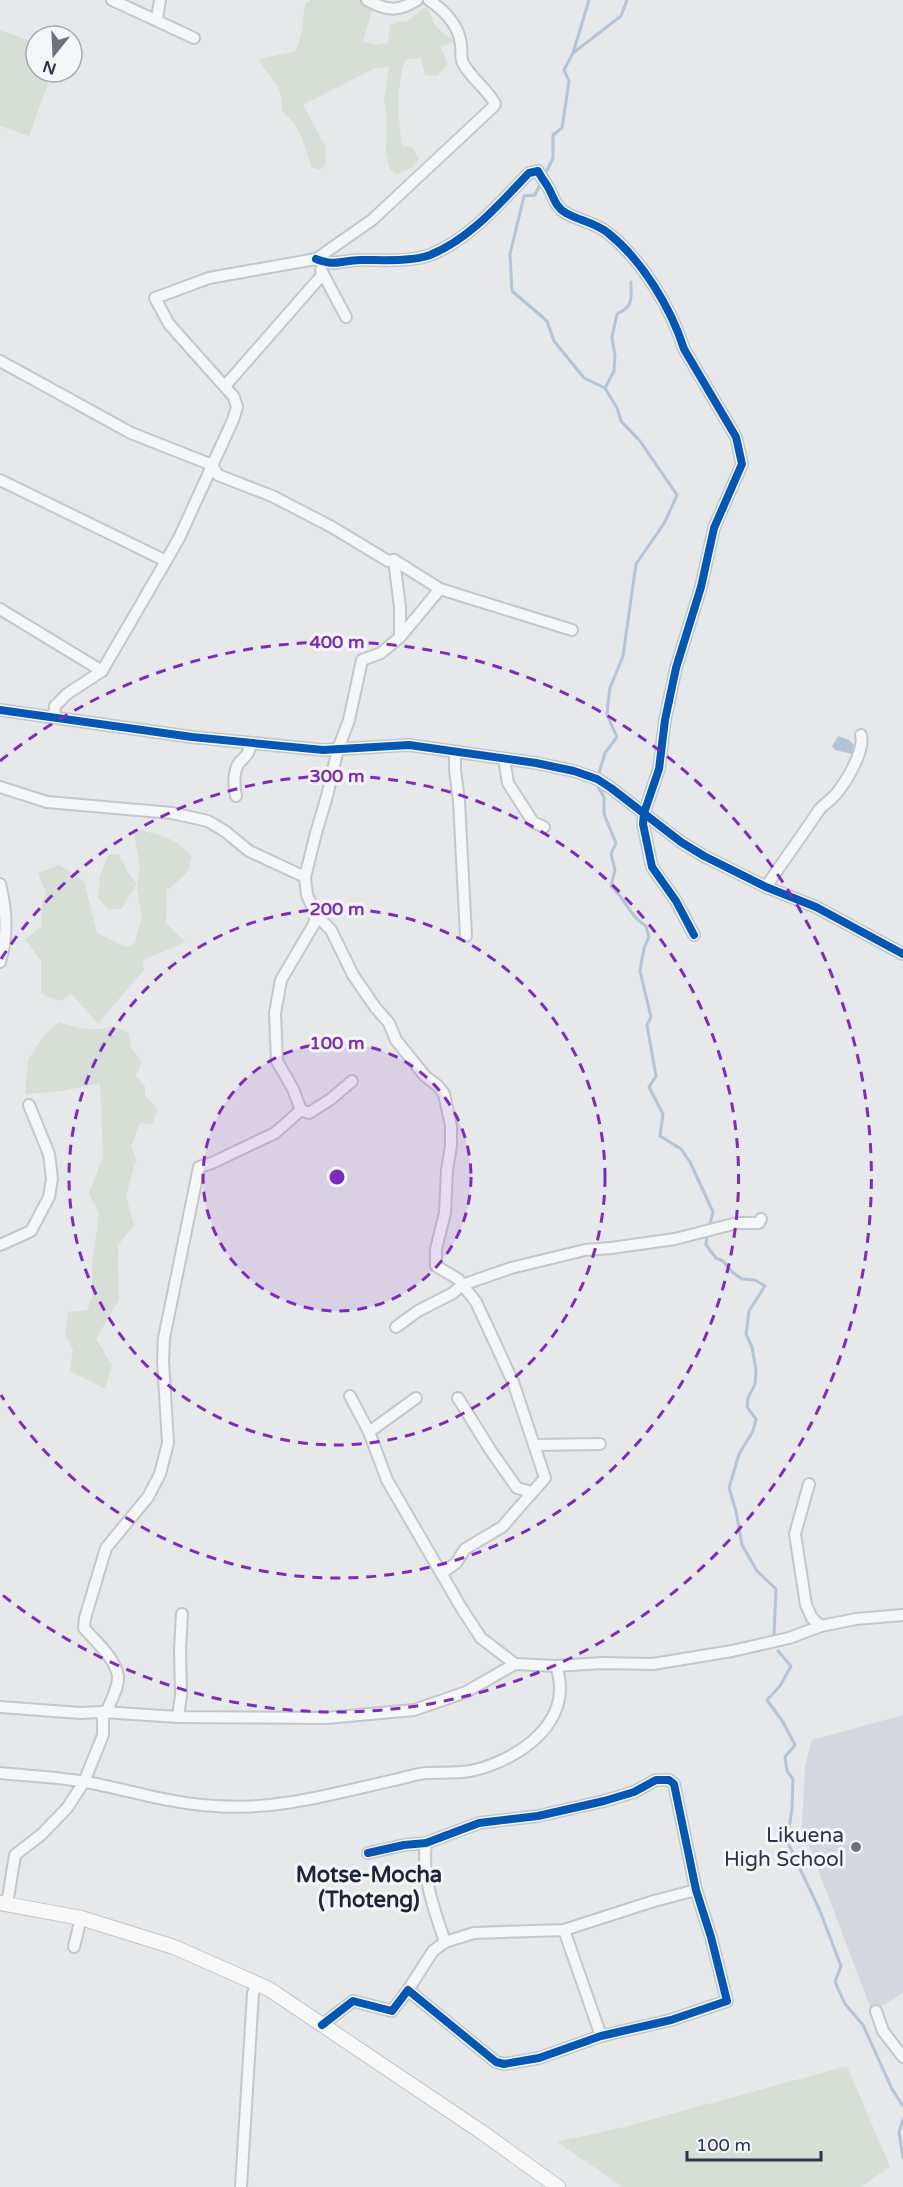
<svg xmlns="http://www.w3.org/2000/svg" width="903" height="2187" viewBox="0 0 903 2187" font-family="'Varela Round',sans-serif">
<style>
.built{fill:#d4d7dd}
.green{fill:#d6ded6}
.water{fill:#b4c4d5}
.lines{fill:none;stroke-linecap:round;stroke-linejoin:round}
.stream{stroke:#b4c4d5;stroke-width:3}
.minor-casing{stroke:#c4c6c8;stroke-width:14}
.major-casing{stroke:#c2c5c8;stroke-width:16}
.minor{stroke:#f5f6f7;stroke-width:10}
.major{stroke:#f8f8f8;stroke-width:14}
.cycleway-casing{stroke:#f4f6f9;stroke-width:11}
.cycleway{stroke:#0057b8;stroke-width:8}
.ring{fill:none;stroke:#7b2cbf;stroke-width:3;stroke-dasharray:10 8}
.poi-dot{fill:#6c737f;stroke:#f4f6f9;stroke-width:2}
.labels{text-anchor:middle;stroke-width:6;stroke-linejoin:round;paint-order:stroke}
.poi-label{font-size:21px;fill:#2b3445;stroke:#f4f6f9;text-anchor:end}
.neighbourhood-label{font-size:22px;font-weight:bold;fill:#1d2536;stroke:#f4f6f9}
.centre{fill:#7b2cbf;stroke:#f4f6f9;stroke-width:3}
.ring-label{font-size:18px;text-anchor:middle;font-weight:bold;fill:#7b2cbf;stroke:#f4f6f9;stroke-width:6;stroke-linejoin:round;paint-order:stroke}
</style>
<rect width="100%" height="100%" fill="#e6e8ea"/>
<path class="built" d="M903,1715V1993L872,2012L802,1827L805,1766L812,1740Z"/>
<g class="green">
<path d="M311,0H375L363,41L376,45L388,43L390,25L400,21L406,22L427,6L436,27L455,42L440,46L448,64L437,76L425,75L421,58L405,60C396,87 398,117 402,146L412,147L419,159L412,168L397,174L390,170L386,153L387,121L384,99L389,67L375,68L303,105L325,146L326,163L320,170L312,168C302,141 304,131 282,111C281,105 282,98 280,92C275,79 264,71 259,59L296,51C304,32 301,22 306,3Z"/>
<path d="M0,30L36,43V72H52L29,136L0,126Z"/>
<path d="M133,829C158,834 176,837 192,857L187,873L167,890L166,923L185,942L143,960L144,970L98,1023L71,994L60,1001L41,994V961L25,939L41,927L42,904L46,892L38,873L59,865L84,881L97,933L126,947L135,943L142,916L137,888L140,866Z"/>
<path d="M109,854H119L128,873L137,884L121,909H108L98,898L100,876Z"/>
<path d="M59,1022C70,1026 80,1029 92,1029C112,1030 107,1022 129,1033L131,1048L141,1061L139,1070L135,1075L145,1086V1095L157,1109L153,1124L140,1123L131,1146L137,1161L134,1166L126,1196L134,1225L118,1245L119,1299L96,1339L112,1365L105,1389L70,1371L73,1350L65,1334L68,1312L87,1310L92,1298V1263L99,1214L89,1193L103,1157L100,1083L63,1091L25,1094L28,1060L44,1035Z"/>
<path d="M847,2066L890,2167L860,2187H623L557,2142L620,2128Z"/>
</g>
<path class="water" d="M838,736L849,740L854,745L852,754L835,750L832,746Z"/>
<g class="lines">
<g class="stream">
<path d="M573,53L589,0"/>
<path d="M544,177L553,158V135L562,128L569,81L564,70L573,53L621,16L627,0"/>
<path d="M541,182L535,195L524,196L510,254L512,291L547,321L554,341L584,378L605,388L617,408L621,421L640,441L677,495L665,522L636,564L623,656L610,688L608,703L607,715L617,737L605,753L598,776"/>
<path d="M605,388L614,371L615,356L612,337L617,314C634,306 631,299 631,282"/>
<path d="M597,782L598,787L604,797V814L616,843L611,854L615,870L611,886C625,898 630,917 646,926L649,937L644,948L640,971L651,1017L647,1025L656,1076L649,1087L663,1114L660,1136L681,1149L690,1162L713,1212L709,1228"/>
<path d="M707,1234L706,1245L716,1258L723,1261L732,1272L742,1279L755,1280L765,1286L749,1311L746,1334L752,1347L756,1370L755,1384L748,1398L747,1407L756,1419L753,1431L739,1454L729,1488L736,1511L742,1545L757,1571L776,1589L774,1634"/>
<path d="M778,1651L791,1666L780,1686L767,1700L783,1722L795,1745L785,1757L787,1771L793,1779L792,1809L787,1841L820,1911L841,1966L835,1982L845,2004L863,2025L892,2089L903,2106"/>
<path d="M903,2119L899,2132L903,2158"/>
</g>
<defs>
<g id="minor">
<path d="M112,0L194,38"/>
<path d="M367,0C387,11 398,12 417,0"/>
<path d="M157,19L160,0"/>
<path d="M316,259C337,267 340,260 361,260C381,260 411,262 430,255C470,239 500,203 529,173L538,171C541,177 545,182 548,187C554,197 555,207 566,213C580,221 596,223 608,233C642,260 671,308 684,349L736,437L742,464L714,528L701,587L676,668L665,720L659,769L644,813L643,824L652,867L676,901L694,935"/>
<path d="M321,270L346,317"/>
<path d="M0,361L131,433L212,465L218,475L272,496L332,527L388,561L394,560L400,607V637"/>
<path d="M225,386L323,274"/>
<path d="M0,480L166,561L180,536L233,420L237,407L234,397L169,324L155,298L209,278L316,259L372,220L493,107L495,104C488,89 471,79 463,63C460,58 462,51 461,45C459,25 445,11 429,0"/>
<path d="M394,560L440,589L572,630"/>
<path d="M0,609L102,671"/>
<path d="M0,710L192,737L323,750L409,745L536,763L574,771L597,779L611,788L681,842L704,856L766,887L816,907L903,954"/>
<path d="M54,717L55,706L67,694L102,671L166,561"/>
<path d="M455,752V770L459,801L466,936"/>
<path d="M504,759L508,783L533,822L544,827"/>
<path d="M0,787L47,802L172,813L208,821L226,832L249,851L305,877"/>
<path d="M236,796C234,787 233,771 239,763C246,756 249,754 251,743"/>
<path d="M0,884C7,911 8,936 0,962"/>
<path d="M766,887C783,861 802,836 819,810C824,804 831,800 836,794C846,782 865,751 861,735"/>
<path d="M316,915L331,930L353,975L375,1007L389,1023L396,1040L425,1076L438,1086L444,1094L451,1126V1146L447,1170L445,1213L436,1249V1266L458,1279L476,1302L513,1382L545,1478L502,1527L465,1549L456,1563L442,1573"/>
<path d="M301,1110L293,1089L277,1061L275,1013L281,980L314,924L316,915L307,895L305,877L316,833L327,796L338,749L349,720L362,660L381,653L400,637L440,589"/>
<path d="M301,1110L309,1113L331,1099L352,1081"/>
<path d="M0,1245L31,1231L49,1197L52,1179L49,1154L29,1105"/>
<path d="M396,1327L418,1311L453,1293L462,1285L511,1268L585,1250L611,1248L675,1239L737,1223H759L761,1219"/>
<path d="M350,1396L369,1432L387,1480L462,1609L481,1638L515,1664"/>
<path d="M458,1398L491,1451L517,1488L532,1492"/>
<path d="M369,1432L416,1398"/>
<path d="M535,1445L600,1444"/>
<path d="M809,1484L795,1534L806,1605L812,1618L821,1626"/>
<path d="M0,1707L80,1713L103,1712L178,1717L326,1718L414,1710L466,1692L515,1664L556,1666L602,1663L653,1664L732,1651L789,1638L821,1626L856,1619L903,1615"/>
<path d="M106,1713C110,1703 119,1687 118,1676C115,1658 96,1642 84,1628L85,1618L106,1548L148,1497L160,1474L168,1443L163,1361L164,1338L199,1167L212,1163L275,1133L301,1110"/>
<path d="M178,1717L181,1695L180,1649L182,1614"/>
<path d="M0,1773C28,1776 58,1777 86,1782C129,1790 172,1804 215,1806C276,1811 336,1793 394,1780C405,1778 415,1774 426,1773C441,1772 460,1774 475,1770C522,1758 575,1720 556,1666"/>
<path d="M426,1843C421,1875 435,1912 445,1942"/>
<path d="M7,1904L15,1855L42,1834L67,1808L84,1782L103,1735V1712"/>
<path d="M564,1930L601,2036"/>
<path d="M74,1947L81,1918"/>
<path d="M408,1990L433,1951L445,1942L474,1933L564,1930L654,1901L696,1890"/>
<path d="M876,2011L883,2031L903,2057"/>
<path d="M322,2025L353,2001L392,2011L408,1990L496,2062L504,2064L539,2058L601,2036L671,2020L727,2001L711,1937L696,1890L674,1784L669,1780H656L634,1792L604,1801L538,1816L479,1823L426,1843L404,1845L368,1853"/>
<path d="M241,2187L253,1993L257,1983"/>
</g>
<path id="major" d="M0,1903L81,1918L174,1947L269,1989L483,2133L558,2187"/>
</defs>
<use href="#minor" class="minor-casing"/>
<use href="#major" class="major-casing"/>
<use href="#minor" class="minor"/>
<use href="#major" class="major"/>
<defs>
<g id="cycleway">
<path d="M316,259C337,267 340,260 361,260C381,260 411,262 430,255C470,239 500,203 529,173L538,171C541,177 545,182 548,187C554,197 555,207 566,213C580,221 596,223 608,233C642,260 671,308 684,349L736,437L742,464L714,528L701,587L676,668L665,720L659,769L644,813L643,824L652,867L676,901L694,935"/>
<path d="M0,710L192,737L323,750L409,745L536,763L574,771L597,779L611,788L681,842L704,856L766,887L816,907L903,954"/>
<path d="M322,2025L353,2001L392,2011L408,1990L496,2062L504,2064L539,2058L601,2036L671,2020L727,2001L711,1937L696,1890L674,1784L669,1780H656L634,1792L604,1801L538,1816L479,1823L426,1843L404,1845L368,1853"/>
</g>
</defs>
<use href="#cycleway" class="cycleway-casing"/>
<use href="#cycleway" class="cycleway"/>
</g>
<circle cx="337" cy="1177" r="134" fill="#7b2cbf" fill-opacity=".12"/>
<g class="ring">
<circle cx="337" cy="1177" r="134"/>
<circle cx="337" cy="1177" r="268"/>
<path d="M1 959A401 401 0 1 1 1 1395"/>
<path d="M0 761A535 535 0 1 1 0 1593"/>
</g>
<circle class="poi-dot" cx="856" cy="1847" r="6"/>
<g class="labels">
<g class="poi-label">
<text x="844" y="1842">Likuena<tspan x="844" dy="24">High School</tspan></text>
</g>
<g class="neighbourhood-label">
<text x="369" y="1882">Motse-Mocha<tspan x="369" dy="25">(Thoteng)</tspan></text>
</g>
</g>
<circle cx="337" cy="1177" r="9" class="centre"/>
<g class="ring-label">
<text x="337" y="648">400 m</text>
<text x="337" y="782">300 m</text>
<text x="337" y="915">200 m</text>
<text x="337" y="1049">100 m</text>
</g>
<g transform="translate(54 54) rotate(198)"><circle r="28" fill="#f4f6f9" stroke="#a4a8b1" stroke-width="1.5"/>
<path d="M0-4.5L10 22L0 15L-10 22Z" fill="#6c737f"/>
<text y="-9" font-size="16" font-weight="bold" text-anchor="middle" fill="#2b3445">N</text>
</g>
<path d="M687 2151v9h134v-9" fill="none" stroke="#2b3445" stroke-width="3"/>
<text x="696" y="2151" font-size="18" fill="#2b3445" stroke="#f4f6f9" stroke-width="4.5" paint-order="stroke">100 m</text>
</svg>
